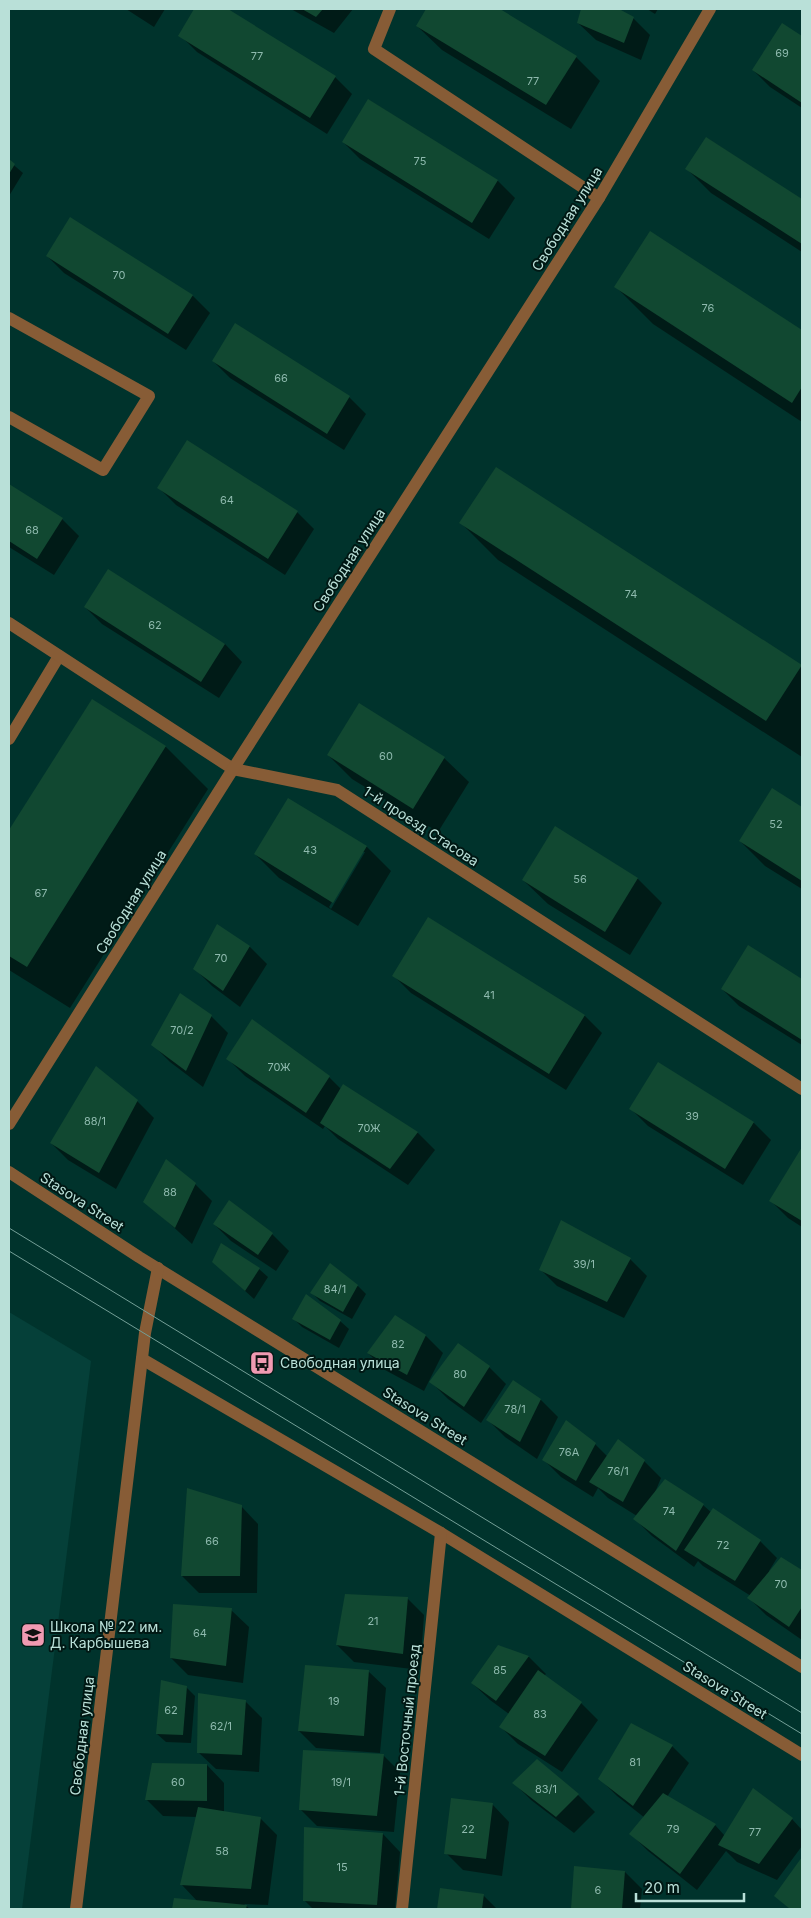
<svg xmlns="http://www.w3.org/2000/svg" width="811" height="1918" viewBox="0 0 811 1918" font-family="Inter,sans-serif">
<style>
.built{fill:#054039}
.shadow{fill:#0007;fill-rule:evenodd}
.building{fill:#114831}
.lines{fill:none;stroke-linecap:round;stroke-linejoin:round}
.lane{stroke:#875c36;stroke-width:12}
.street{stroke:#875c36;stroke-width:12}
.tram{stroke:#739f97;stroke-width:1}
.labels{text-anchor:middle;stroke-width:4;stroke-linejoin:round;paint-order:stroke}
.number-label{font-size:11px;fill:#8fbaae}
.street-label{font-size:14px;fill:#b9e0d8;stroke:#001814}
.poi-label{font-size:14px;fill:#b9e0d8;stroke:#001814;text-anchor:start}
</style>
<rect width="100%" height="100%" fill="#00332c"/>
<path class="built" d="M9,1312L91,1361L22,1909H9Z"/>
<g class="shadow">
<path d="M126,9H165L154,27Z"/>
<path d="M196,9H226L335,77L352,94L327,134L197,52L180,35Z"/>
<path d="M291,9H353L334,33Z"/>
<path d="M428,9H498L576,57L600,81L571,129L442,50L417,26Z"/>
<path d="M582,9H617L633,18L650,35L641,60L596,40L578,23Z"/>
<path d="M647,9H658L655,14Z"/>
<path d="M782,25L802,37V108L770,87L753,70Z"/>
<path d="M369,100L498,181L515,198L489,239L360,159L343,142Z"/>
<path d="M707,138L802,200V252L711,193L687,169Z"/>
<path d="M9,161L23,173L9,196Z"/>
<path d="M70,219L193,296L210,313L186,350L64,273L47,256Z"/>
<path d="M651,233L802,331V422L653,324L616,287Z"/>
<path d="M213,361L349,397L366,414L344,450L230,378Z"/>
<path d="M188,442L297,512L314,529L285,575L176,505L159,488Z"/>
<path d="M496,468L802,666V757L498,560L461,523Z"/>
<path d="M9,485L62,519L79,536L54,575L9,547Z"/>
<path d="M85,607L225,644L242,662L219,698L102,624Z"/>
<path d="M92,700L166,747L208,789L70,1008L9,970V833Z"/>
<path d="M359,705L444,758L469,782L438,832L352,779L328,755Z"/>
<path d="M772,789L802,808V889L765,866L740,841Z"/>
<path d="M288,800L367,847L391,871L358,926L279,878L255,854ZM362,852H365L331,909L329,907Z"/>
<path d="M555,828L638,879L662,903L630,955L548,904L523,880Z"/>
<path d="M429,919L585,1016L602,1033L566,1090L411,993L394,976Z"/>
<path d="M217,925L250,947L267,964L240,1007L212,986L195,969Z"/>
<path d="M748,947L802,981V1045L739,1006L722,989Z"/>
<path d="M211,1016L228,1033L203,1087L170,1062L153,1045Z"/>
<path d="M228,1059L329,1077L341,1089L343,1086L418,1133L435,1150L408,1185L338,1139L325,1126L323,1129L245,1076Z"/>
<path d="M659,1064L754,1123L771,1140L743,1185L648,1126L631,1109Z"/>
<path d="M137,1101L154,1118L116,1189L68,1160L51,1143Z"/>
<path d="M802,1149V1227L788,1218L771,1201Z"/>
<path d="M195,1184L212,1201L192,1244L145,1201Z"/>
<path d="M214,1224L272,1234L289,1251L276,1271L231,1241Z"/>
<path d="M630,1259L647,1276L624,1318L557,1286L540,1269Z"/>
<path d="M259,1269L268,1277L254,1299L222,1270Z"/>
<path d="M358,1286L366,1294L352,1319L320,1301L312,1293Z"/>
<path d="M395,1316L426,1336L443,1353L424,1391L385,1370L368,1353Z"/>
<path d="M294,1319L340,1321L349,1329L339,1348L302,1327Z"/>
<path d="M489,1367L506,1384L481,1423L448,1399L431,1382Z"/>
<path d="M513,1382L541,1400L558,1417L537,1459L505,1437L488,1420Z"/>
<path d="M595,1444L608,1457L644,1461L661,1478L654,1495L665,1481L703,1505L712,1513L760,1541L777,1558L769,1571L770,1572L781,1559L802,1571V1640L766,1615L749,1598L751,1596L703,1566L698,1561L694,1567L652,1536L635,1519L637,1516L608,1498L598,1488L593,1497L561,1477L544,1460Z"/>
<path d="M241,1506L258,1524L257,1593H199L182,1576Z"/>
<path d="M407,1598L424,1615L420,1670L354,1662L337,1645Z"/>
<path d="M231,1610L249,1627L243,1683L188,1675L171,1658Z"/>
<path d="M499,1646L529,1657L546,1674L544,1676L581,1703L598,1720L562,1772L518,1744L501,1727L509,1714L490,1700L472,1683Z"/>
<path d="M368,1671L386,1688L380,1753L316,1748L299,1731Z"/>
<path d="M186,1687L195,1696L191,1743L166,1742L157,1734Z"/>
<path d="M245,1701L262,1718L259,1772L216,1769L198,1752Z"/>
<path d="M672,1746L689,1763L667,1797L715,1825L725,1836L792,1819L802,1830V1846L777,1880L737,1862L726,1851L697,1890L648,1851L631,1834L645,1818L617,1796L600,1779Z"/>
<path d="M383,1755L400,1772L394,1832L317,1826L300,1809Z"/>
<path d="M537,1761L578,1795L595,1812L574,1833L531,1800L514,1783Z"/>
<path d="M207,1765L224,1783V1812L260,1818L277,1835L268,1905L244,1904L250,1909H173L175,1899L198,1902L182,1885L197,1817L163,1816L146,1799Z"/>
<path d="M492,1804L509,1822L502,1876L463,1870L446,1853Z"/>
<path d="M383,1834L400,1852L395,1909H313L304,1900Z"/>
<path d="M802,1859V1909H790L776,1896Z"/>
<path d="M575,1868L625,1872L642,1889L640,1909H572Z"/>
<path d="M441,1889L483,1895L497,1909H438Z"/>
</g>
<g class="building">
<path d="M194,9H228L336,76L310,118L178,36Z"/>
<path d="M302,9H323L316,17Z"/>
<path d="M426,9H500L577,56L546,105L416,26Z"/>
<path d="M581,9H619L634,17L624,43L577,23Z"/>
<path d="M782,23L802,36V103L752,70Z"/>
<path d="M368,99L498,180L472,223L342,142Z"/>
<path d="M706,137L802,199V244L685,169Z"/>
<path d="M9,159L15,164L9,174Z"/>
<path d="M70,217L193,295L168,334L46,256Z"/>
<path d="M650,231L802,330V387L792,403L614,287Z"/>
<path d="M235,323L350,396L327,434L212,361Z"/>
<path d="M187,440L298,511L268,559L157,488Z"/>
<path d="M496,467L802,665L766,721L459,523Z"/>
<path d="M9,484L63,518L37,559L9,541Z"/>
<path d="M108,569L225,644L201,682L84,607Z"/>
<path d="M92,699L166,746L27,967L9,956V830Z"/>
<path d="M359,703L445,757L413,809L327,755Z"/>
<path d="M772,788L802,807V881L739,841Z"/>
<path d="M288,798L367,846L333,903L254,854Z"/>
<path d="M555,826L638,878L605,932L522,880Z"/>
<path d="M428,917L585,1015L549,1074L392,976Z"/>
<path d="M217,924L250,946L223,991L193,969Z"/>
<path d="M748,945L802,979V1040L721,989Z"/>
<path d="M180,993L212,1015L186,1071L151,1045Z"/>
<path d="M252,1019L330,1076L306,1113L226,1059Z"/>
<path d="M658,1062L754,1122L725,1169L629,1109Z"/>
<path d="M96,1066L138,1100L99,1173L50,1143Z"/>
<path d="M343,1084L418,1132L390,1169L320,1123Z"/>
<path d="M802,1147V1221L769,1201Z"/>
<path d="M166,1159L196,1183L175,1228L143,1202Z"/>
<path d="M229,1200L273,1233L258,1255L213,1224Z"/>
<path d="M561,1220L631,1258L607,1302L539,1270Z"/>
<path d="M221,1243L260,1268L245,1291L212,1262Z"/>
<path d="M330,1263L358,1285L343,1312L310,1293Z"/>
<path d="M306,1294L341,1320L330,1340L292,1319Z"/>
<path d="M395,1315L426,1335L407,1375L367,1353Z"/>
<path d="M458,1343L490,1366L464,1407L429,1382Z"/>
<path d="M513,1380L541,1399L520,1442L486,1420Z"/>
<path d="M566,1420L596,1443L576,1481L542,1460Z"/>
<path d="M618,1439L645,1460L623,1502L589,1482Z"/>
<path d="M665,1479L704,1504L676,1551L633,1519Z"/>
<path d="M187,1488L242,1505L240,1576H181Z"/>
<path d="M713,1508L761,1540L735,1581L684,1550Z"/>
<path d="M781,1557L802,1570V1607L789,1627L747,1598Z"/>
<path d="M345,1594L408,1597L403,1654L336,1645Z"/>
<path d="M173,1604L232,1608L226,1666L170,1658Z"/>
<path d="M498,1645L529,1656L496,1701L471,1683Z"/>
<path d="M305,1665L369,1670L364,1736L298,1731Z"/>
<path d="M538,1670L582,1702L545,1756L499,1727Z"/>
<path d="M161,1680L187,1686L183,1735L156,1734Z"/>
<path d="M198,1693L246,1700L242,1755L197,1753Z"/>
<path d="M631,1723L673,1745L633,1806L598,1779Z"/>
<path d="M303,1750L384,1754L377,1816L299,1810Z"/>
<path d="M537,1759L579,1794L556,1817L512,1783Z"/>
<path d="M152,1763L207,1764V1801L145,1800Z"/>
<path d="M753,1788L793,1818L759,1864L718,1845Z"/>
<path d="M663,1793L716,1824L680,1874L629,1834Z"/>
<path d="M451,1798L493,1803L486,1859L444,1854Z"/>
<path d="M198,1807L261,1817L251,1889L180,1885Z"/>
<path d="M304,1827L383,1833L377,1905L303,1901Z"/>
<path d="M802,1857V1909H790L774,1896Z"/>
<path d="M574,1866L625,1871L622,1909H571Z"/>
<path d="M440,1888L484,1894L482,1909H437Z"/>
<path d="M174,1898L247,1905L246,1909H172Z"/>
</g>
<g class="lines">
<g class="lane">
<path d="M390,9L374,49L599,198"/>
<path d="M9,318L149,396L103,470L9,417"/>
<path d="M9,739L59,656"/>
</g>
<g class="street">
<path d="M9,623L233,769L337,790L802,1089"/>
<path d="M9,1124L233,769L599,198L710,9"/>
<path d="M9,1172L139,1257L802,1667"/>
<path d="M142,1359L441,1533L802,1755"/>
<path d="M76,1909L145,1333L158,1268"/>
<path d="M402,1909L441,1533"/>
</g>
<g class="tram">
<path d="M9,1228L802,1713"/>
<path d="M9,1251L802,1734"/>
</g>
</g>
<defs>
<symbol id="bus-square" viewBox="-11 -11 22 22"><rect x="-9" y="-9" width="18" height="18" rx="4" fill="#f19ab2" stroke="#001814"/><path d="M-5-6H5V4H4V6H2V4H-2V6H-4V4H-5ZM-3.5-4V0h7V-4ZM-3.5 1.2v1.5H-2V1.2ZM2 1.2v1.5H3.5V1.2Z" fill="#111"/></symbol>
<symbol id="school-square" viewBox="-11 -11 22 22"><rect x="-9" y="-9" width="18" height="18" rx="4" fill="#f19ab2" stroke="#001814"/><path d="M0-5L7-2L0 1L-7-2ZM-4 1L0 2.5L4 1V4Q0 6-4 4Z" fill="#111"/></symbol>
</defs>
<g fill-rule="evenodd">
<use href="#bus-square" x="248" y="1349" width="28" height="28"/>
<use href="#school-square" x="19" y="1621" width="28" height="28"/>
</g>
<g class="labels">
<g class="number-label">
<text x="782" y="57">69</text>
<text x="257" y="60">77</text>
<text x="533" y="85">77</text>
<text x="420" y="165">75</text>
<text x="119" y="279">70</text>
<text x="708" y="312">76</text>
<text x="281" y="382">66</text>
<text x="227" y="504">64</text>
<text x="32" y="534">68</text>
<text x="631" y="598">74</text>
<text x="155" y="629">62</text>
<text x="386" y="760">60</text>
<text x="776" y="828">52</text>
<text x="310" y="854">43</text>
<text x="580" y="883">56</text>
<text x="41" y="897">67</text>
<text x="221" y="962">70</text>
<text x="489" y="999">41</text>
<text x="182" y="1034">70/2</text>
<text x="279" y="1071">70Ж</text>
<text x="692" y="1120">39</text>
<text x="95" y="1125">88/1</text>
<text x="369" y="1132">70Ж</text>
<text x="170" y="1196">88</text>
<text x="584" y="1268">39/1</text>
<text x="335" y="1293">84/1</text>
<text x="398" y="1348">82</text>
<text x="460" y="1378">80</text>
<text x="515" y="1413">78/1</text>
<text x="569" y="1456">76А</text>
<text x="618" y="1475">76/1</text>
<text x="669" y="1515">74</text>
<text x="212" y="1545">66</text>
<text x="723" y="1549">72</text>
<text x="781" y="1588">70</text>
<text x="373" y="1625">21</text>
<text x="200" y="1637">64</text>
<text x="500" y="1674">85</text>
<text x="334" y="1705">19</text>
<text x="171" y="1714">62</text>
<text x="540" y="1718">83</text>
<text x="221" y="1730">62/1</text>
<text x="635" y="1766">81</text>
<text x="178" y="1786">60</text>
<text x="341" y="1786">19/1</text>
<text x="546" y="1793">83/1</text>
<text x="468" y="1833">22</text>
<text x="673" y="1833">79</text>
<text x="755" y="1836">77</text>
<text x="222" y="1855">58</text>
<text x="342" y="1871">15</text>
<text x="598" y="1894">6</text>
</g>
<g class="street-label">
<text transform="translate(567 219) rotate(-58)" y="5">Свободная улица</text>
<text transform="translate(349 560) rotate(-57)" y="5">Свободная улица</text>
<text transform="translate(421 826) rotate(33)" y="5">1-й проезд Стасова</text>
<text transform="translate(131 902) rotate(-58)" y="5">Свободная улица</text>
<text transform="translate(82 1202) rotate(33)" y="5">Stasova Street</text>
<text transform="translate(425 1416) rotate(32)" y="5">Stasova Street</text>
<text transform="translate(725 1690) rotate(32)" y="5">Stasova Street</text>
<text transform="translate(407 1720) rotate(-84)" y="5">1-й Восточный проезд</text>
<text transform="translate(82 1736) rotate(-83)" y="5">Свободная улица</text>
</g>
<g class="poi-label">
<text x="280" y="1368">Свободная улица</text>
<text x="50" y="1632">Школа № 22 им.<tspan x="50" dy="16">Д. Карбышева</tspan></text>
</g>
</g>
<rect width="811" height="1918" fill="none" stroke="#b9e0d8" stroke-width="20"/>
<path d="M636 1893v8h108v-8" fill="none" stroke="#b9e0d8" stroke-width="2.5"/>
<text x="644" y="1893" font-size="15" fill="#b9e0d8" stroke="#001814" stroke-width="4" paint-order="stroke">20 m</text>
</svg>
